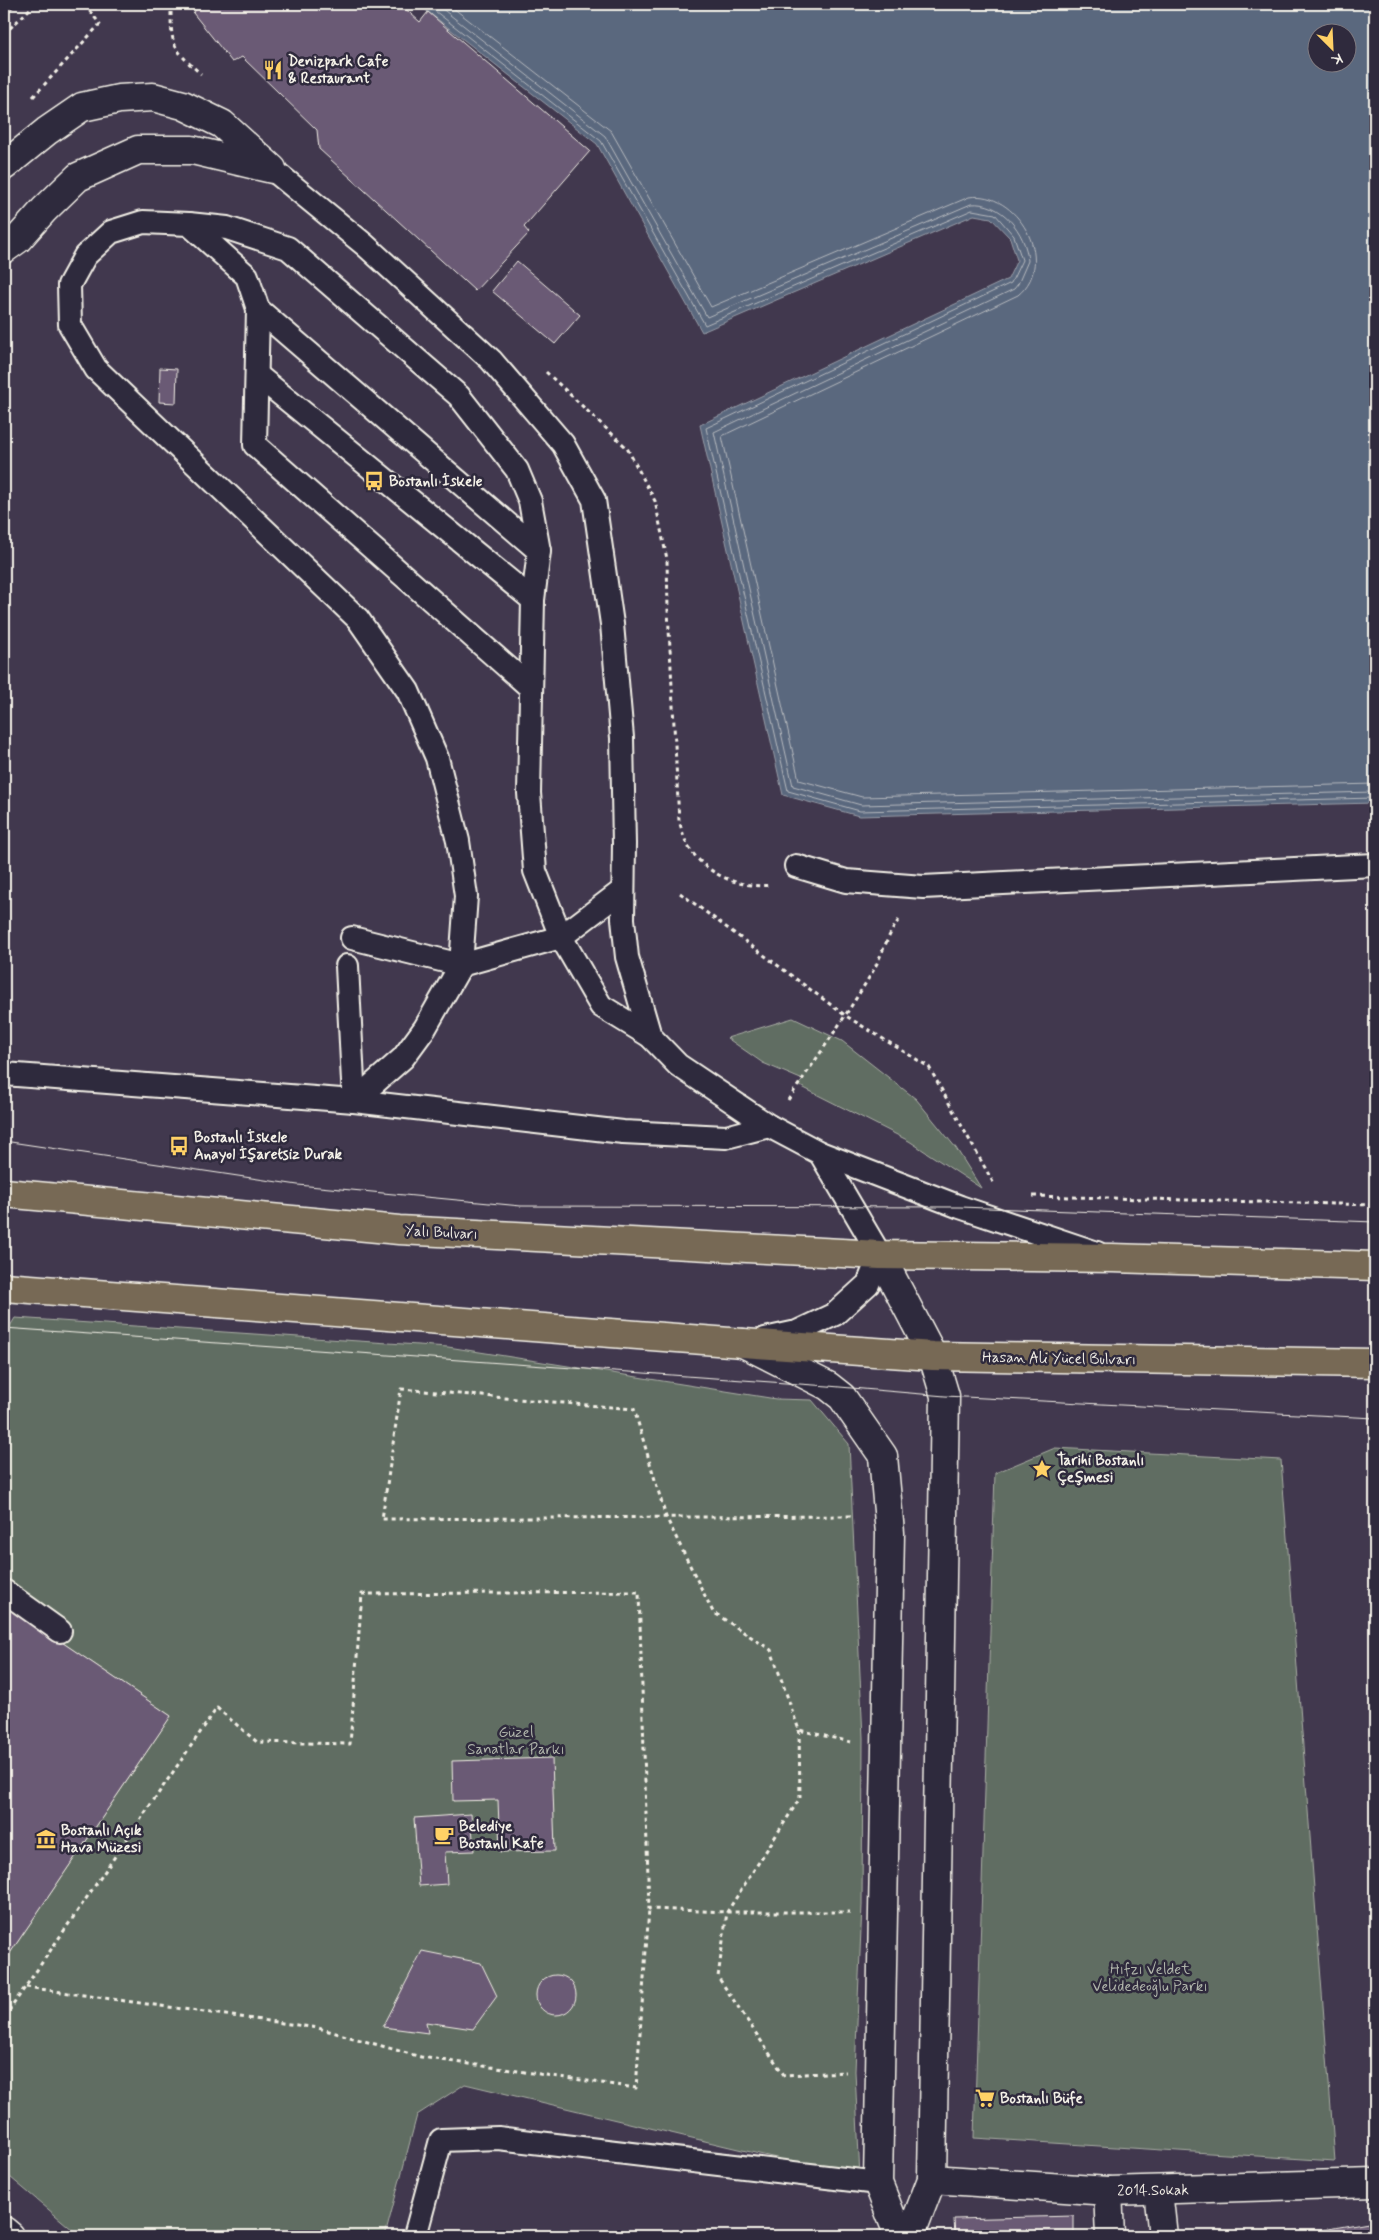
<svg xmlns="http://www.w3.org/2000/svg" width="1379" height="2240" viewBox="0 0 1379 2240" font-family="Mynerve,sans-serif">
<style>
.green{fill:#606d62;stroke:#aaafa5}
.water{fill:#5a677e;stroke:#989ea8;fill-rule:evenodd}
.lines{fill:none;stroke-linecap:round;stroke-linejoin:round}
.shore{stroke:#b6babe;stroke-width:1}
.building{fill:#6b5a74;stroke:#f4f1e8}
.lane-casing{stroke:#f4f1e8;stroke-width:26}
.street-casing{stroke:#f4f1e8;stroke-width:31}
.secondary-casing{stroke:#f4f1e8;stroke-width:31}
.primary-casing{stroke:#f4f1e8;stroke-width:31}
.path{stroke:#f4f1e8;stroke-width:3;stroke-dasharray:4 4;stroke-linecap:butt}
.lane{stroke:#2f2a3d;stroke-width:22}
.street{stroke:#2f2a3d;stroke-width:28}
.secondary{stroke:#2f2a3d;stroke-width:28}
.primary{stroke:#776954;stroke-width:28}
.tram{stroke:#f4f1e8;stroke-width:1}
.labels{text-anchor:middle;stroke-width:5;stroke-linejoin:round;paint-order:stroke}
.poi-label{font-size:15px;font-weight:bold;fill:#f4f1e8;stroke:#2f2a3d;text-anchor:start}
.street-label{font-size:15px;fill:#f4f1e8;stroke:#2f2a3d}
.park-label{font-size:15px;fill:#b1b6ac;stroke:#2f2a3d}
</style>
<rect width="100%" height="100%" fill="#41384e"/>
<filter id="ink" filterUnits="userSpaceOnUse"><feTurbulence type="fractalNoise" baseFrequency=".02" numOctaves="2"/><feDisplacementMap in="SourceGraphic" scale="10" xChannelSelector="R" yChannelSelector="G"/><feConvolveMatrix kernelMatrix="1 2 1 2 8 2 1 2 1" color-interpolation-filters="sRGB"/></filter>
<g filter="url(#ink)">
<g class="green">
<path d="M793,1018L842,1041L916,1099L956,1148L981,1188L909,1141L798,1085L803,1080L763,1063L727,1038Z"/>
<path d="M15,1318L448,1347L776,1399L812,1400L849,1444L863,1738L862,1905L855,2071L860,2178L465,2084L417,2115L385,2236H80L4,2172V1962L171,1716L4,1603V1336Z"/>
<path d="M1055,1448L1281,1460L1335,2161L974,2138L995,1473Z"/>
</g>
<path class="water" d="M418,4H1375V803L859,816L783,795L700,425L1008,279L1017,260L1010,238L991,218L974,215L702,332L597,144ZM1316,32H1346V62H1316Z"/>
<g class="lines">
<g class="shore">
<path d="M426,4L601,141L705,325L972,210L995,214L1014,236L1022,260L1011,283L706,428L788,791L860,811L1375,798"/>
<path d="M436,4L605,136L707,317L971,204C1001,201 1026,232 1028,261L1018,284L1014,289L714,432L793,786L861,805L1375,792"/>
<path d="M448,4L611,131L711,307L969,197C1016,189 1059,262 1018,295L722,436L799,780L862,797L1375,784"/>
</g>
</g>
<g class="building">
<path d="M4,4H16L5,16L4,15Z"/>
<path d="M201,4H400L420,22L428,12L590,151L524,227L529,233L475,291L319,149L317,130L242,57L232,62L193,13Z"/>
<path d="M517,261L580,315L555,344L492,291Z"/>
<path d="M160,368L177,369L176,403L159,402Z"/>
<path d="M4,1603L171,1716L4,1962Z"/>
<path d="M552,1758L555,1851L500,1852L498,1800L453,1801L452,1761Z"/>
<path d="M471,1814L474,1851L445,1852L447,1884L419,1886L414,1818Z"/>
<path d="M422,1951L481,1963L497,1996L473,2029L426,2022L428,2033L383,2027Z"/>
<circle cx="556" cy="1995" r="20"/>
<path d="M1074,2216V2236H955L954,2219Z"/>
<path d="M1374,2221L1375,2236H1294V2235Z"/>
</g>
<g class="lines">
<defs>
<g id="lane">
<path d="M272,169L365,245L491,360L563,444L594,500L612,624L622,738L624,844L623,919L627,957L650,1036"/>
<path d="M189,224L247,276L258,309L255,445L531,688"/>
<path d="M258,309L539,551"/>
<path d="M257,375L533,600"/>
<path d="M796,866L846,881L923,887L1375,865"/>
<path d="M352,938L461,965L561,937L623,890"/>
<path d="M347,966L354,1101"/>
<path d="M4,1074L354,1101L623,1132L726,1137L769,1126"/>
<path d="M354,1101L403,1058L425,1028L461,965L466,896L458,841L437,758L408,691L358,619L96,369L70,325L69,285L85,256L111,232L143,222L189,224L227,228L288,248L459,396L517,470L530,501L539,551L533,600L529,793L535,871L561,937L601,1006L650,1036L678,1065L769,1126L820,1153L880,1255L868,1284L835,1314L797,1332L765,1339"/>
<path d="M820,1153L960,1207L1097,1253"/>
<path d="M4,1591L60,1631"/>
<path d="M415,2236L441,2140L498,2138L878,2183"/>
</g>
<g id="street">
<path d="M4,166L47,131L82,107L119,99L153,97L183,105L222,124L272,169L192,150H138L78,177L44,210L18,239L4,249"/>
<path d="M880,1255L933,1356L945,1396L932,2179L910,2236"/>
<path d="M743,1343L828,1386L842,1397L883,1456L890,1533L878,2183L899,2236"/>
<path d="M932,2179L1108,2191L1375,2183"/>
<path d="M1108,2191L1110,2236"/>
<path d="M1158,2191L1163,2236"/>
</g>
<path id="secondary" d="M4,2231L10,2236"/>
<g id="primary">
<path d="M4,1193L399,1230L880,1255L1112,1258L1375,1266"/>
<path d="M4,1287L743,1343L933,1356L1375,1363"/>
</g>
</defs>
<use href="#lane" class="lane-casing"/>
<use href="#street" class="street-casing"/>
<use href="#secondary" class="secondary-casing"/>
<use href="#primary" class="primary-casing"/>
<g class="path">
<path d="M171,4C171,43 170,47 201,74"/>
<path d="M4,34L35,4"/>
<path d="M33,97L100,24L84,4"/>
<path d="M546,372L627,448L655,501L667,559L668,610L679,821C682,829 684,839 688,846C705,874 739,889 771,885"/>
<path d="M680,893L846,1016L929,1067L994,1184"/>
<path d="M788,1100C817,1058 846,1016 873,971C883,953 888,933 901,917"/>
<path d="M1033,1196L1375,1205"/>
<path d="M799,1730L800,1798L727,1912L718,1977L784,2075L846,2072"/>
<path d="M851,1742L799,1730L771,1650L713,1612L666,1517L634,1409L401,1389L382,1519L853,1516"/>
<path d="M26,1987L318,2028L421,2057L636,2088L649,1909"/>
<path d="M4,2018L217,1708L257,1742L350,1744L362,1594L639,1592L649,1909L727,1912H850"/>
</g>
<use href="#lane" class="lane"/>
<use href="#street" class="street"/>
<use href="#secondary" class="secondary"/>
<use href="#primary" class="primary"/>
<g class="tram">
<path d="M4,1141L298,1185L521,1206L960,1207L1375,1222"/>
<path d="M4,1328L828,1386L945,1396L1375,1418"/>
</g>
</g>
</g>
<defs>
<symbol id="restaurant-bare" viewBox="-9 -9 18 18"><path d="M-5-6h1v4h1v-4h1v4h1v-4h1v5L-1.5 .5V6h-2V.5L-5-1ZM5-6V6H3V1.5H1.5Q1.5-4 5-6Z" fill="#ffd166" stroke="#2f2a3d" stroke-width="2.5" paint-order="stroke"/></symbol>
<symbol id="bus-bare" viewBox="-9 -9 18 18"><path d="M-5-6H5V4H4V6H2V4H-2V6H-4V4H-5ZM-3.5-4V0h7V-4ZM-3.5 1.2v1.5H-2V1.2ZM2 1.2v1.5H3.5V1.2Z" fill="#ffd166" stroke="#2f2a3d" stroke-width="2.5" paint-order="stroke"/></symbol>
<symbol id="sight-bare" viewBox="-9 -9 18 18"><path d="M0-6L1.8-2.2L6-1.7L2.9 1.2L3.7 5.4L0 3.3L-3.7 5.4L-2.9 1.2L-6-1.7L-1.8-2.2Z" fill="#ffd166" stroke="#2f2a3d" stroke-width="2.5" paint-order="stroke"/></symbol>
<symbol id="cafe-bare" viewBox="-9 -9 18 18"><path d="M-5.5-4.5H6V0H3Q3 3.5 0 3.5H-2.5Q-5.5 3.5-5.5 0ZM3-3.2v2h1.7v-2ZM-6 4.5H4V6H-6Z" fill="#ffd166" stroke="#2f2a3d" stroke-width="2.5" paint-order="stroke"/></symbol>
<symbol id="museum-bare" viewBox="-9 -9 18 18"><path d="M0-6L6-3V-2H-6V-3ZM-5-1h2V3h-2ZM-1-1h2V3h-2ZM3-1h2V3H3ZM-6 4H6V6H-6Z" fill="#ffd166" stroke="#2f2a3d" stroke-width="2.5" paint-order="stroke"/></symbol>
<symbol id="supermarket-bare" viewBox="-9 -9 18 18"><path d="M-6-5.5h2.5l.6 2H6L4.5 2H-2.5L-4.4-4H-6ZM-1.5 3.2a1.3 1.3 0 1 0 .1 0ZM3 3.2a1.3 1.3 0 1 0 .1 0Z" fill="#ffd166" stroke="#2f2a3d" stroke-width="2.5" paint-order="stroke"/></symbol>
</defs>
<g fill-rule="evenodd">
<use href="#restaurant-bare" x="259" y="56" width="28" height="28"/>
<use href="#bus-bare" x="360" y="467" width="28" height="28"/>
<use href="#bus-bare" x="165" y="1132" width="28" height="28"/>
<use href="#sight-bare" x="1028" y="1455" width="28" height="28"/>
<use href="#cafe-bare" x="430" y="1821" width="28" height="28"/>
<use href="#museum-bare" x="32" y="1825" width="28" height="28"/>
<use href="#supermarket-bare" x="971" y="2084" width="28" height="28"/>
</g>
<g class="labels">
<g class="poi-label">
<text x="288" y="66">Denizpark Cafe<tspan x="288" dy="17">&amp; Restaurant</tspan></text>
<text x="389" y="486">Bostanlı İskele</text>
<text x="194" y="1142">Bostanlı İskele<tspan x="194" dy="17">Anayol İşaretsiz Durak</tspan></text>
<text x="1057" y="1465">Tarihi Bostanlı<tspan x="1057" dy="17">Çeşmesi</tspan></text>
<text x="459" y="1831">Belediye<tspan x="459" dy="17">Bostanlı Kafe</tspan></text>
<text x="61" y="1835">Bostanlı Açık<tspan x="61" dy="17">Hava Müzesi</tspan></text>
<text x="1000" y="2103">Bostanlı Büfe</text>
</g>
<g class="street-label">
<text transform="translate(441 1232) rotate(3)" y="5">Yalı Bulvarı</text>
<text transform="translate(1059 1358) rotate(1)" y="5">Hasan Ali Yücel Bulvarı</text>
<text transform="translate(1153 2190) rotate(-1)" y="5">2014.Sokak</text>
</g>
<g class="park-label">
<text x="516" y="1737">Güzel<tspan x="516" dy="17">Sanatlar Parkı</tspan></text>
<text x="1150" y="1974">Hıfzı Veldet<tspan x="1150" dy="17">Velidedeoğlu Parkı</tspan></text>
</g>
</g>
<rect width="1379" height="2240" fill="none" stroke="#2f2a3d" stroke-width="20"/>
<rect x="10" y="10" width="1359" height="2220" fill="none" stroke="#f4f1e8" stroke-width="2" filter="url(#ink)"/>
<g transform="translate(1332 48) rotate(156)"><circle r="24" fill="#2f2a3d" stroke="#7e7a81"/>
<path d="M0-4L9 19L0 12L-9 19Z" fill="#ffd166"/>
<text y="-8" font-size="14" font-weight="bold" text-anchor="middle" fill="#f4f1e8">K</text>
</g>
</svg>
